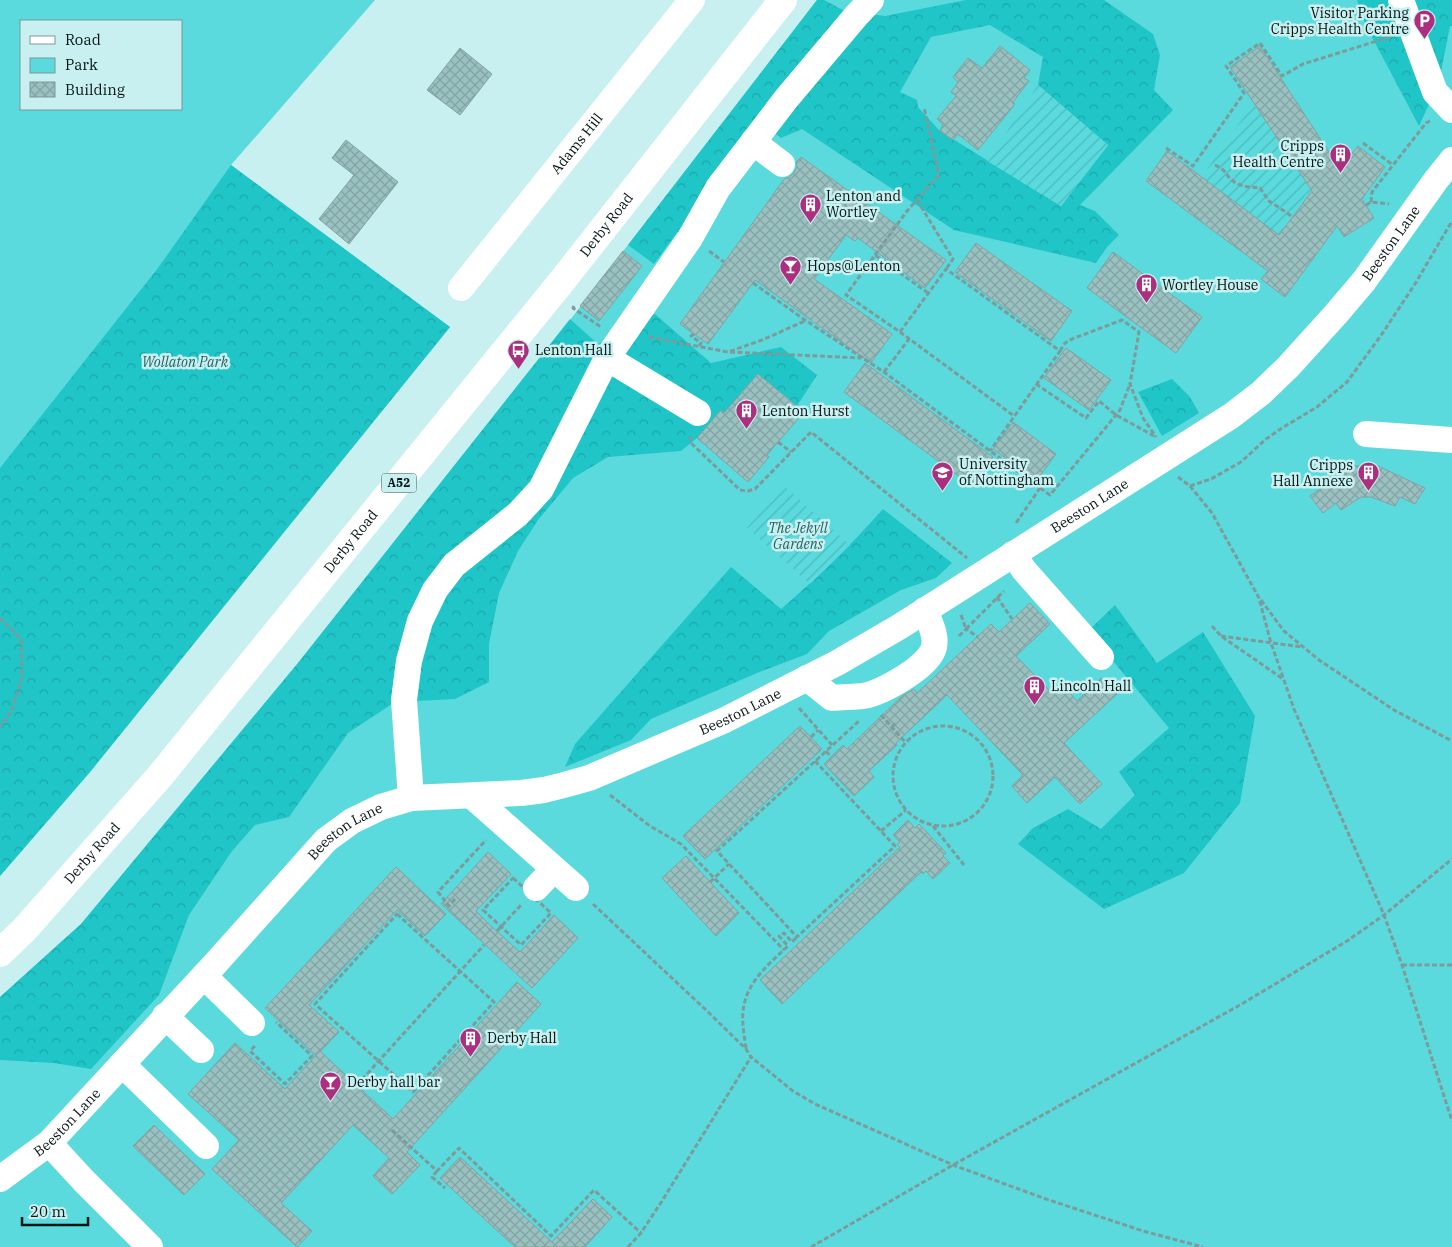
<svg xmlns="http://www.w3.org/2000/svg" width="1452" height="1247" viewBox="0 0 1452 1247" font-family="'IBM Plex Serif',serif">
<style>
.green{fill:#5adadc;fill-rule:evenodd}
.forest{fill:url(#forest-crowns);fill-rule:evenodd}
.garden{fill:url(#garden-furrows)}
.building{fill:url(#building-cross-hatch);stroke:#7fa4a4}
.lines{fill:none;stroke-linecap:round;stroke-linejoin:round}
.path{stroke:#7d9b9b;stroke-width:3;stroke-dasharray:5 2.5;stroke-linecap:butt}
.minor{stroke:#fff;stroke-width:26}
.highway{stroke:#fff;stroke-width:28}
.labels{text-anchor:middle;stroke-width:5;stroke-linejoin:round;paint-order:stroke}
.shield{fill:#c9f0f0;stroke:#405656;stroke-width:1}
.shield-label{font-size:12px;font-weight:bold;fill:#061414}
.poi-label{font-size:14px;fill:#061414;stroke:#c9f0f0;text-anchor:start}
.street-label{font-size:14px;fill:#061414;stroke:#c9f0f0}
.park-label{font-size:14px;font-style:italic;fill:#266263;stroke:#c9f0f0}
</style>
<defs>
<pattern id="forest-crowns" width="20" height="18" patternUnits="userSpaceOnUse" patternTransform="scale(1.25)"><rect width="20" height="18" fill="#1fc5c7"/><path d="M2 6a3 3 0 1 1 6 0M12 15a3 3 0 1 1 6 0" fill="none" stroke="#1ba8aa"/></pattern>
<pattern id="garden-furrows" width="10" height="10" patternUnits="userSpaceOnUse" patternTransform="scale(1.25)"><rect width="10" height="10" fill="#5adadc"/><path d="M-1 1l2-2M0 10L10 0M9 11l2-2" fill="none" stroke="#4dbabc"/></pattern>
<pattern id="building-cross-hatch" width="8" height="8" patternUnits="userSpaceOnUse" patternTransform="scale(1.25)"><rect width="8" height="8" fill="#9ac0c0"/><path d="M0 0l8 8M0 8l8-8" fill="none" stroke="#83a4a4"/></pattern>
</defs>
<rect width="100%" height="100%" fill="#c9f0f0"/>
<g class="green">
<path d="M0,0H375L231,165L450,327L90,772L0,876ZM21,21H181V109H21Z"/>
<path d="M817,0H1452V1247H0V997L81,924L298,663L577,311Z"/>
</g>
<g class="forest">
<path d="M817,0H824L843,10L885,16L966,0H1104L1153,34L1160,55L1154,90L1173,110L1080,205L1095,211L1119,235L1107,247L1096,263L954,230L802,129L781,138L759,121L654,264L628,245ZM990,25L1043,57L1038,85L1108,145L1061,206L940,131L918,107L917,100L900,92L931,37Z"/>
<path d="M1357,0H1452V26H1450L1439,82L1419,126L1373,39L1361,15Z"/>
<path d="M231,165L450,327L90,772L0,876V468L158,268Z"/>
<path d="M655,314L711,363L781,347L817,375L797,406L758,374L742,392L733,421L721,410L697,438L681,451L608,457L573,478L538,520L518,551L499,593L489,644V682L455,699L395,702L348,733L289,817L255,825L232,851L189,915L159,995L91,1069L54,1063L0,1060V997L81,924L298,663L570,319L598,344Z"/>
<path d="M1172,379L1190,397L1199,413L1162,436L1138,392Z"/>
<path d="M883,509L952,563L936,578L901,590L829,631L807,654L757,673L651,719L631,740L565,767L575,744L731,567L781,609C817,578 851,545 883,509Z"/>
<path d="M1115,605L1157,663L1203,632L1255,716L1240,803L1184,873L1104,909L1018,844L1033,828L1068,809L1101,829L1135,795L1119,772L1169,728L1088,631Z"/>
</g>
<g class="garden">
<path d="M1038,85L1108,145L1061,206L987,161Z"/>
<path d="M1254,104L1312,191L1304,196L1315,204L1288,242L1201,178L1231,134Z"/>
<path d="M784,486L850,545L810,584L747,528Z"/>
</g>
<g class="building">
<path d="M1000,46L1030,70L1024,78L1029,81L1013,102L1015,104L978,150L958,134L953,140L940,131L943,124L937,119L956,96L951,92L958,82L953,77L968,58L982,68Z"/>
<path d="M1260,46L1340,169L1358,146L1385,167L1362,199L1374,218L1344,237L1337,226L1285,297L1261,279L1268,271L1146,181L1167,151L1279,235L1312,191L1230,67Z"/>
<path d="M460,48L492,74L460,115L427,90Z"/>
<path d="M346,140L398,182L349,244L319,219L354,175L332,158Z"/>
<path d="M801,157L946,260L925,288L858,238L855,241L846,235L814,279L892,334L871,363L755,280L708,344L680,324L785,178H788L794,173L797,166L796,162Z"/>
<path d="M976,243L1072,311L1051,341L955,272Z"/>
<path d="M623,251L642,266L599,321L580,306Z"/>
<path d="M1113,252L1202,317L1176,353L1087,288Z"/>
<path d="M1066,348L1111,380L1089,410L1044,378Z"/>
<path d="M865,363L993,457L971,485L844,392Z"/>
<path d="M758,374L804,412L767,455L769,457L748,482L697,438L721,410L724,413Z"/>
<path d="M1013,422L1056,454L1037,480L993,449Z"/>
<path d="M1352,466H1378L1425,488L1415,504L1400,497L1395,506L1371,497H1361L1341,510L1336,503L1323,513L1310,496Z"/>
<path d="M1030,603L1050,624L1016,656L1051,692L1061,683L1077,701L1101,678L1117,694L1064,743L1102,784L1080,804L1055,777L1027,803L1012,786L1023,775L947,695L896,743L897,745L869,771L874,777L854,796L824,764L843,745L847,749L902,696L914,689L917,693L991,624L999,632Z"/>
<path d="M800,726L822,749L705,859L683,836Z"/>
<path d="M908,820L915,828L919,824L946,853L943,856L950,863L933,879L926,871L923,874L921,872L782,1004L760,980L900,847L897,844L900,842L893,835Z"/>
<path d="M488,852L511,874L476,911L491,926L520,952L554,915L578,938L532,988L441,904Z"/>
<path d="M686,856L739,913L716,936L662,878Z"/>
<path d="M396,867L446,914L425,936L397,910L309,1005L339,1032L316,1056L265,1008Z"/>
<path d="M517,982L541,1004L407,1152L420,1165L392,1194L373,1176L389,1158L353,1125L281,1203L312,1231L297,1247L212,1169L239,1140L188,1094L235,1043L285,1089L320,1051L393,1119Z"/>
<path d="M154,1125L205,1174L184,1195L133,1146Z"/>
<path d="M460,1157L552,1242L593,1199L612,1217L585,1247H515L440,1178Z"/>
</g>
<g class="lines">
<g class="path">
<path d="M1363,143L1393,165"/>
<path d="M1166,148L1193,166L1244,93L1226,66L1260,43L1282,76L1303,64L1390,37"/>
<path d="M1215,165C1228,171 1225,175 1233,181C1240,187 1251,187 1260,188L1269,201L1293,217"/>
<path d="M917,200L953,259L946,269"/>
<path d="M1371,202L1372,192L1426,123L1430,121"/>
<path d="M1366,205L1371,202L1389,204"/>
<path d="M709,251L724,262"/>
<path d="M875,255L907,211L939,175L924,107"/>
<path d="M753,283L805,320L884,372L1040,488L1016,523"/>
<path d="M928,293L875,255L846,295L900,332L1014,416"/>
<path d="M574,306L573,308L601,327"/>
<path d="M900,332L946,269L1060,351L990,451"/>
<path d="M694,334L691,336L701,343L699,346"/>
<path d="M649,337L728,352L762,340L805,321"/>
<path d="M1060,351L1065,343L1072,339L1122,320L1139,332L1130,384L1143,418L1156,437"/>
<path d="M730,352L861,358"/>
<path d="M884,372L909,339"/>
<path d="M1036,384L1086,418L1099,401L1116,415L1154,436"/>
<path d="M690,436L691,443L740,490L748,491L755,489L811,432L967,558"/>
<path d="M778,442L791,452"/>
<path d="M1178,477L1190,486L1212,513L1259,598L1271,643L1294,709L1384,915L1402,965L1452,1121"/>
<path d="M1190,486L1211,479L1241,462L1266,439L1282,428L1317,407L1347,382L1382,334L1415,284L1452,221"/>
<path d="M1040,488L1050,495L1116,415L1120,410L1130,384"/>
<path d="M997,597L1012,619"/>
<path d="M1261,600L1284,631L1319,660L1394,710L1452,741"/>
<path d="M961,615L966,629L1004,591"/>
<path d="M0,618L21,639L22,678L11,712L0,727"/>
<path d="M1212,626L1221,636L1283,679"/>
<path d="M959,636L966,629L978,637"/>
<path d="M1221,636L1302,647"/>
<path d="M799,708L832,745"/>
<path d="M881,715L905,742"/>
<circle cx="943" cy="776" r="50"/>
<path d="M892,727L897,722"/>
<path d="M811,737L818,730"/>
<path d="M826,751L831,757"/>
<path d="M815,761L895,846L797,937L717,851L859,721"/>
<path d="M610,795L650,826L681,844L784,950"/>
<path d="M933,826L964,865"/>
<path d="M881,831L906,810"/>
<path d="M513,878L551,913L521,945L483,910Z"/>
<path d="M710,882L729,864"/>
<path d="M455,899L449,906L438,892L486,840"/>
<path d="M593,904L706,1010L746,1049L751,1057L793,1091L815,1104L953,1165L1046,1199L1143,1231L1203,1247"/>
<path d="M397,914L494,1002L413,1092L315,1004Z"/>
<path d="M497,931L521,905"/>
<path d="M1402,965H1452"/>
<path d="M255,1046L250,1051L285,1084L312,1056L276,1022"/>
<path d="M746,1048C744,1035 741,1019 744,1005C749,980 770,963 788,946L779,936L784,933L792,942L797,937"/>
<path d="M357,1085L484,945"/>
<path d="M392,1130L437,1171L459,1148L551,1236L594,1190L641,1233"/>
<path d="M437,1171L432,1177L445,1188"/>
<path d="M628,1247L641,1233L662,1201L751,1057"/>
<path d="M811,1247L953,1165L1240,1005L1347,941L1384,915L1452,859"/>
</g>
<g class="minor">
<path d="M1401,0L1435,92L1452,110"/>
<path d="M753,142L782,164"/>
<path id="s1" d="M461,288L692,0"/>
<path d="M607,358L698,413"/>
<path d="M1366,434L1452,440"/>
<path d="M1013,554L1024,570L1101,657"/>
<path d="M807,678L832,698C843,697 853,697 863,696C882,693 930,666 934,647C937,635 929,621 925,610"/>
<path d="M472,796L576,888"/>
<path d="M411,798L404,700L409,661L420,621L435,590L454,565L518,514L541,489L607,358L690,238L718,188L786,99L856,16L871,0"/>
<path d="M536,888L554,869"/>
<path d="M204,976L252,1023"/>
<path d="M165,1016L201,1050"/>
<path d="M122,1064L206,1146"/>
<path d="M49,1143L84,1181L150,1247"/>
<path id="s2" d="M0,1179L49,1143L214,965L326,840L352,821L381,807L411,798L521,793L544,790L564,785L589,778L725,720L837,663L899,627L1231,416L1261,393L1288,367L1336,314L1364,281L1436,180L1452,160"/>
</g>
<path class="highway" id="s3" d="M0,953L24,930L160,776L562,281L783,0"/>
</g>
<defs>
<symbol id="parking-pin" viewBox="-11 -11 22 30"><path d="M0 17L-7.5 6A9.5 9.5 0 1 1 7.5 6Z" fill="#ac2e7e" stroke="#c9f0f0"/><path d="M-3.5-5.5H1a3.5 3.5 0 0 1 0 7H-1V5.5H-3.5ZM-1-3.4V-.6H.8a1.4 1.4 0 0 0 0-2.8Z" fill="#fff"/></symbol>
<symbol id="building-pin" viewBox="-11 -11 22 30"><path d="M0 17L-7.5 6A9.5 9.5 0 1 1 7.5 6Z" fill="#ac2e7e" stroke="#c9f0f0"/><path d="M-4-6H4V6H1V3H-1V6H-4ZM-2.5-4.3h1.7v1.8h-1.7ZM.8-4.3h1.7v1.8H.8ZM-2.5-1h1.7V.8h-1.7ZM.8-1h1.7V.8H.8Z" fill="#fff"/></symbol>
<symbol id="bar-pin" viewBox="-11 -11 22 30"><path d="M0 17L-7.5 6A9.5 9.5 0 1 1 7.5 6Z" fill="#ac2e7e" stroke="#c9f0f0"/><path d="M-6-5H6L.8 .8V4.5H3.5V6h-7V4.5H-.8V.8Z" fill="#fff"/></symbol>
<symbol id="bus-pin" viewBox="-11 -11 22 30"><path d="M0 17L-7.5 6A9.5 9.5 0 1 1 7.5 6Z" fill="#ac2e7e" stroke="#c9f0f0"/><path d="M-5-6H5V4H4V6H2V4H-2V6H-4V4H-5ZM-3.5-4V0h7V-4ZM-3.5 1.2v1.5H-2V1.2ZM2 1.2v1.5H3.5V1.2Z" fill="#fff"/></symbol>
<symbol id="university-pin" viewBox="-11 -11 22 30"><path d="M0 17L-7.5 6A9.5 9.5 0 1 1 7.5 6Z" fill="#ac2e7e" stroke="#c9f0f0"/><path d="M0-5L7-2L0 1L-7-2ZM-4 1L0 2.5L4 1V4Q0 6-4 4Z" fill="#fff"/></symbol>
</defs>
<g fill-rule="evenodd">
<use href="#parking-pin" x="1412" y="8" width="25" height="34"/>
<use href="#building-pin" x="1328" y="142" width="25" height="34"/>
<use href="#building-pin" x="798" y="192" width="25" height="34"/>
<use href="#bar-pin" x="778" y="254" width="25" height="34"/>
<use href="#building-pin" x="1134" y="272" width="25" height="34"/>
<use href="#bus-pin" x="506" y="338" width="25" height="34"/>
<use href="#building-pin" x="734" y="398" width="25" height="34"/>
<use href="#university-pin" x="930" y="460" width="25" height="34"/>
<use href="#building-pin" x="1356" y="460" width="25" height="34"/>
<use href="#building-pin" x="1022" y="674" width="25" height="34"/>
<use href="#building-pin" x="458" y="1026" width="25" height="34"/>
<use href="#bar-pin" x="318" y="1070" width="25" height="34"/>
</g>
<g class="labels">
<rect class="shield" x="381.5" y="473.5" width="35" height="19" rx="4"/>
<g class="shield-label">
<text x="399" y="487">A52</text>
</g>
<g class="poi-label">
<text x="1409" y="18" text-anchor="end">Visitor Parking<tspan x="1409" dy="16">Cripps Health Centre</tspan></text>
<text x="1324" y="151" text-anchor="end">Cripps<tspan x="1324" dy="16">Health Centre</tspan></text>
<text x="826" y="201">Lenton and<tspan x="826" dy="16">Wortley</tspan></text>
<text x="807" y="271">Hops@Lenton</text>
<text x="1162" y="290">Wortley House</text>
<text x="535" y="355">Lenton Hall</text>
<text x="762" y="416">Lenton Hurst</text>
<text x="959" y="469">University<tspan x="959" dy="16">of Nottingham</tspan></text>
<text x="1353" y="470" text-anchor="end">Cripps<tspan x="1353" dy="16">Hall Annexe</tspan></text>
<text x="1051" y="691">Lincoln Hall</text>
<text x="487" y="1043">Derby Hall</text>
<text x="347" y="1087">Derby hall bar</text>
</g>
<g class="street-label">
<text dy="5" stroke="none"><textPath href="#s1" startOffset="185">Adams Hill</textPath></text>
<text dy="5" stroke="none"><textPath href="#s3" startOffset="948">Derby Road</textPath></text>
<text dy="5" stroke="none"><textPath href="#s2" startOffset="1722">Beeston Lane</textPath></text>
<text dy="5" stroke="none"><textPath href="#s2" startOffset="1318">Beeston Lane</textPath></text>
<text dy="5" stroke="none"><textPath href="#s3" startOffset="541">Derby Road</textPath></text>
<text dy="5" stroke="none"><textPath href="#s2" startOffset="912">Beeston Lane</textPath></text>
<text dy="5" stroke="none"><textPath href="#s2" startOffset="492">Beeston Lane</textPath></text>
<text dy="5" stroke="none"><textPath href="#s3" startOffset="136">Derby Road</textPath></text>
<text dy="5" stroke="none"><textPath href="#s2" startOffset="88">Beeston Lane</textPath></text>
</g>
<g class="park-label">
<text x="185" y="367">Wollaton Park</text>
<text x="798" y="533">The Jekyll<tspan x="798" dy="16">Gardens</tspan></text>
</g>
</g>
<rect x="20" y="20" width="162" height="90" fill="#c9f0f0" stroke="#7b9898"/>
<rect x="30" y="36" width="25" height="8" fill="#ffffff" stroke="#7b9898"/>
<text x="65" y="45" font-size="15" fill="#061414">Road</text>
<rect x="30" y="58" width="25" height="15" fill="#5adadc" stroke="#7b9898"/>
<text x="65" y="70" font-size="15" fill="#061414">Park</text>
<rect x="30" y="82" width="25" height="15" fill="url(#building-cross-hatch)" stroke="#7b9898"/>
<text x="65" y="95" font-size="15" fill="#061414">Building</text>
<path d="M22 1217v8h66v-8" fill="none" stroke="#061414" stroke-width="2.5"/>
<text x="30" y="1217" font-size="15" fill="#061414" stroke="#c9f0f0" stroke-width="4" paint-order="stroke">20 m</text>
</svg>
